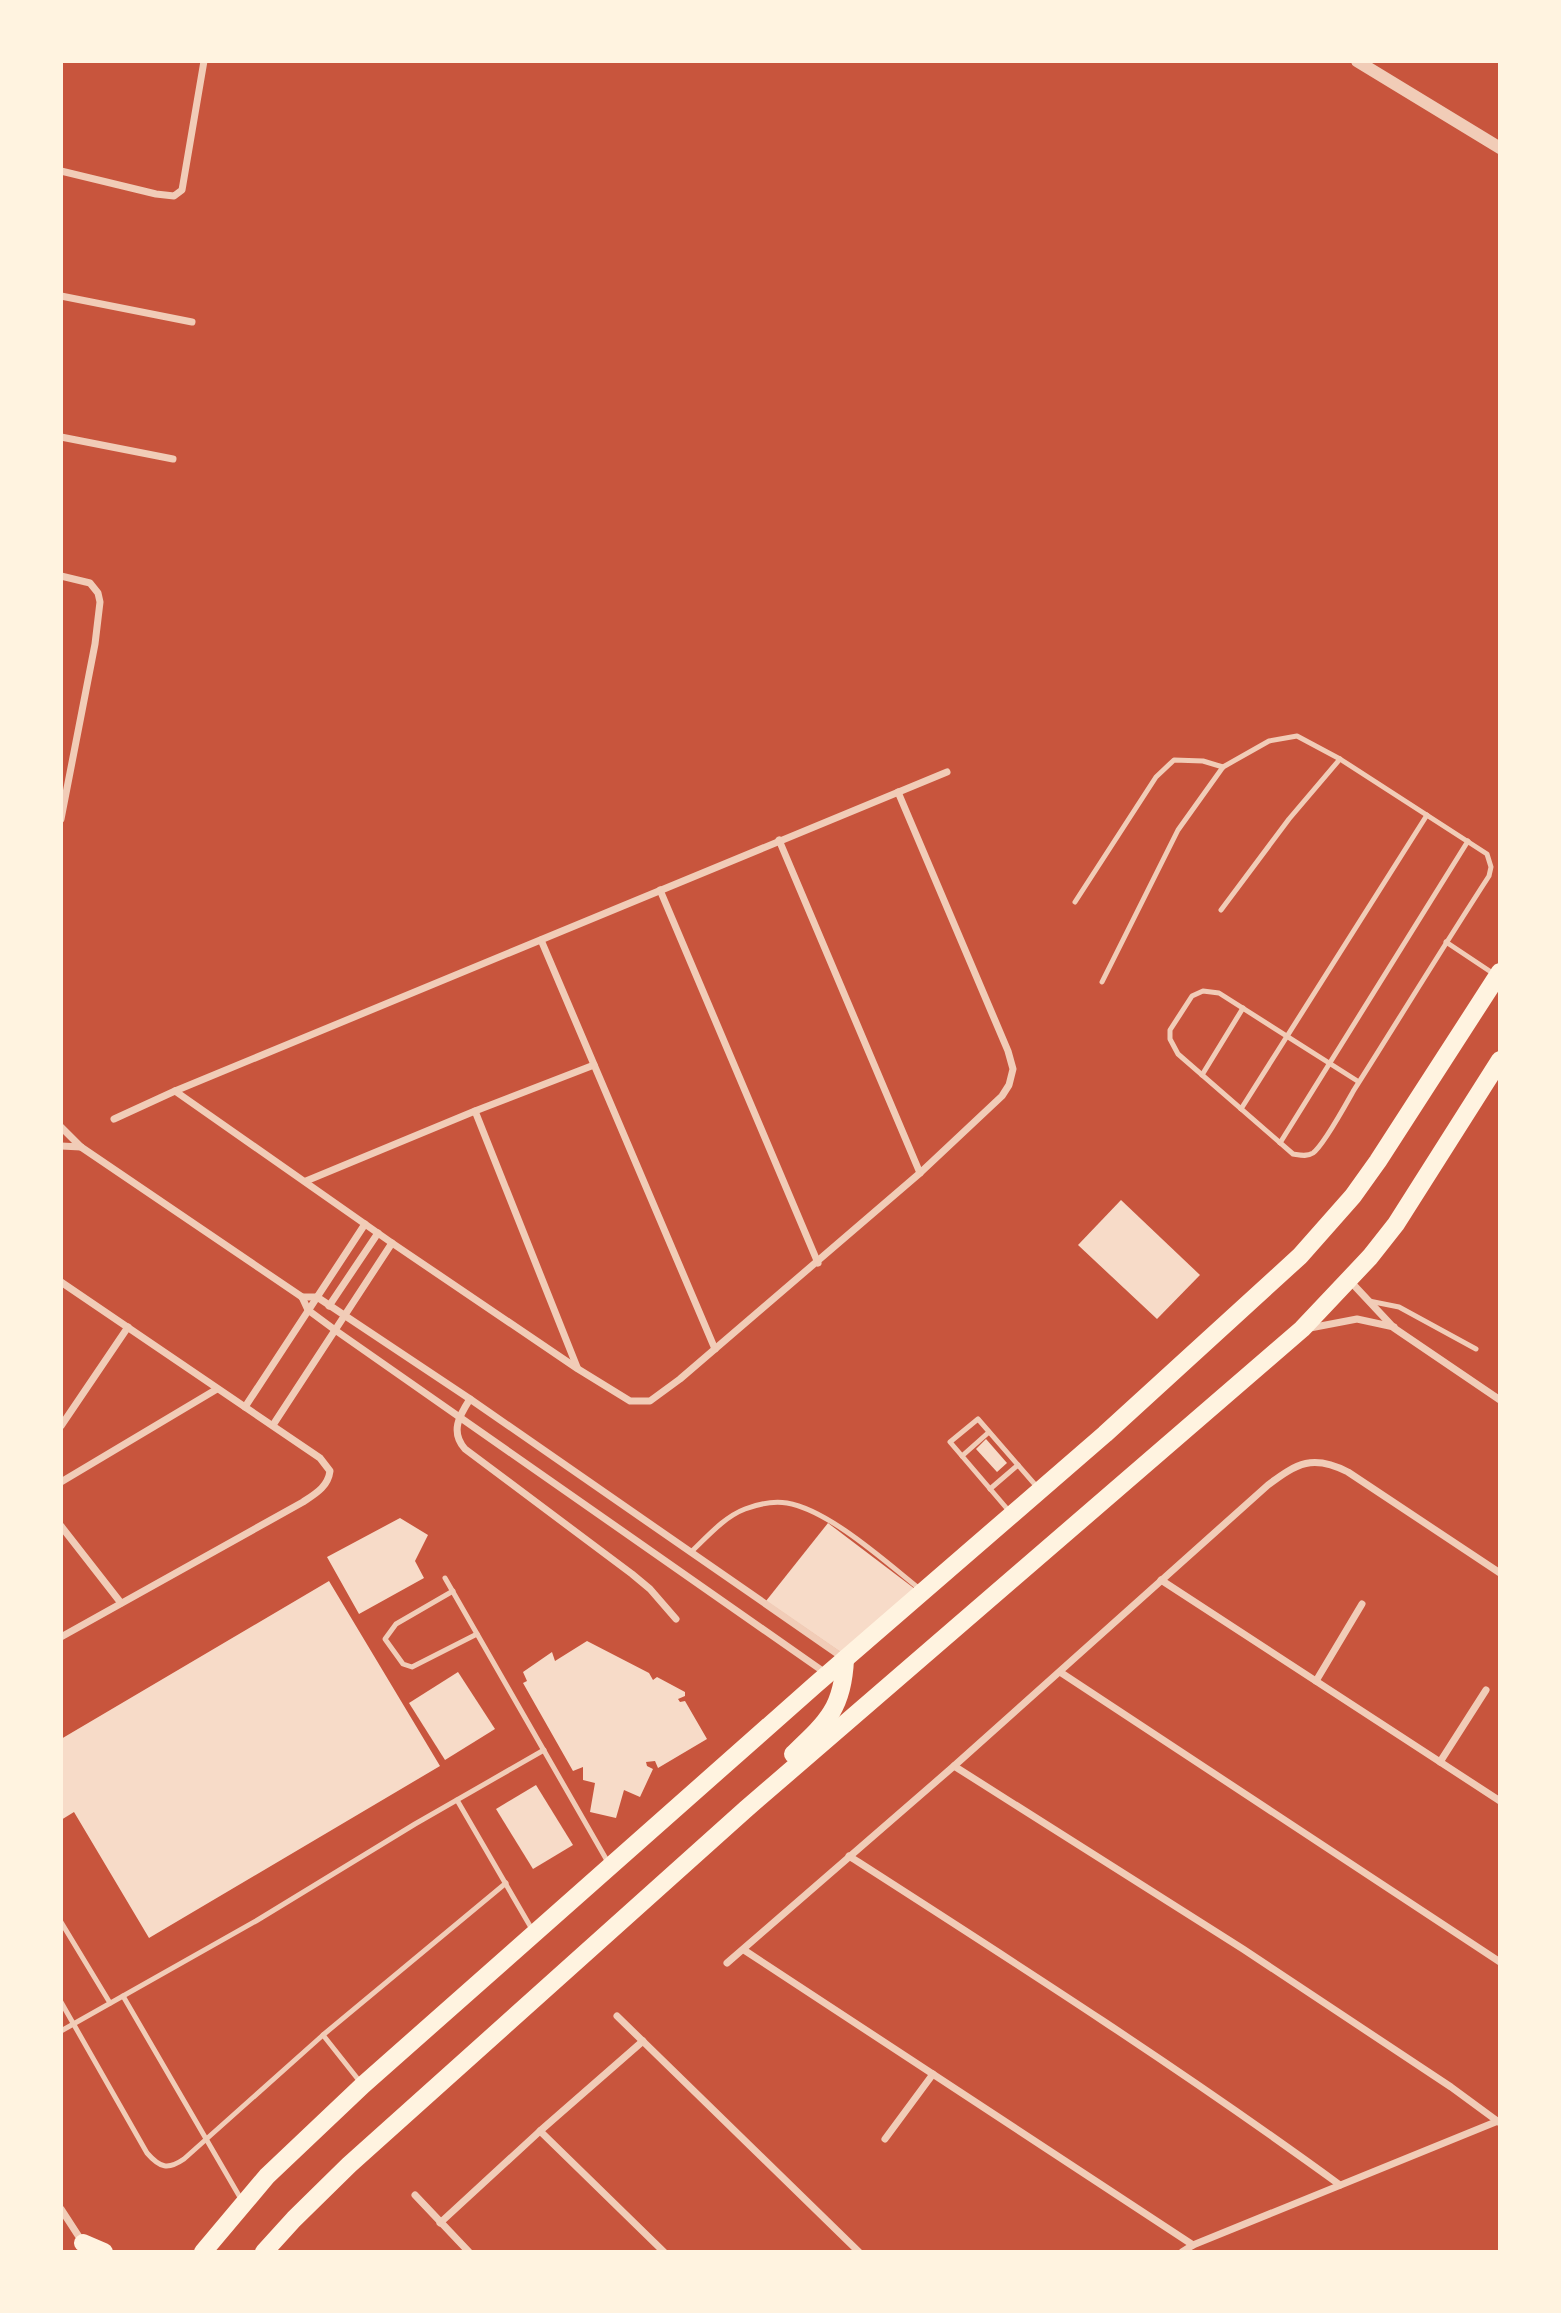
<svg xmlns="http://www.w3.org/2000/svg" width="1561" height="2313" viewBox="0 0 1561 2313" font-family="'Fira Sans',sans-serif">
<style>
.building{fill:#f7dbc8}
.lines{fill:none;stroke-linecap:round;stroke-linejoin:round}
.service{stroke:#f1ccb7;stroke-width:5}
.minor{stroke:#f1ccb7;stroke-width:7}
.tertiary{stroke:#f1ccb7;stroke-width:12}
.primary{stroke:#fff3e0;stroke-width:18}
</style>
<rect width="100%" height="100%" fill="#c8553d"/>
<g class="building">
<path d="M1121,1200L1200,1275L1157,1319L1078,1245Z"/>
<path d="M986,1439L1007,1463L997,1472L976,1449Z"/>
<path d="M400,1518L428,1535L415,1561L424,1578L359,1614L327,1557Z"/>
<path d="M828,1523L919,1592L846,1656L766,1601Z"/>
<path d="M329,1581L440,1766L149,1938L74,1812L61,1820V1739Z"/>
<path d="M587,1641L649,1673L653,1680L657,1677L685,1692V1696L678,1699L680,1702L685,1701L707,1739L658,1768L655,1761L646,1762L647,1766L653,1769L640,1797L624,1790L616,1818L590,1812L595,1783L583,1780V1767L573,1771L523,1683L527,1681L523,1672L552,1652L555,1661Z"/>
<path d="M458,1672L495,1729L445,1760L409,1703Z"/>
<path d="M536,1785L573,1845L533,1869L496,1809Z"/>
</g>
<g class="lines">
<g class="service">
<path d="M1075,902L1156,777L1174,760L1203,761L1223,767"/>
<path d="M1221,910L1289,819L1340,759"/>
<path d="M1446,942L1494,974"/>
<path d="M1102,982L1178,830L1223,767L1269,741L1297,736L1340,759L1487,854L1491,867L1489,876C1443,947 1399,1019 1354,1090C1346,1104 1324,1145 1313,1153C1307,1157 1300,1155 1293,1154L1178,1054L1170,1039V1030L1192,996L1203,991L1219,993L1359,1082"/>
<path d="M1202,1075L1243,1008"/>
<path d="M1241,1109L1427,815"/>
<path d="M1280,1143L1468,841"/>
<path d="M1369,1301L1399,1307L1476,1349"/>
<path d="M962,1456L989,1432"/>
<path d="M990,1489L1018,1465"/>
<path d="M1009,1511L950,1442L978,1419L1038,1488"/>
<path d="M691,1552C707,1537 724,1517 745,1509C758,1504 773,1501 787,1503C829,1510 887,1563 921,1590"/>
<path d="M445,1578L609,1864"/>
<path d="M453,1591L396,1624L385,1639L403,1664L412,1667L477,1634"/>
<path d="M457,1800L533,1931"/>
<path d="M61,1922L110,2003"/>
<path d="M123,1996L241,2199"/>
<path d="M61,2002L147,2153C160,2168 168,2170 184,2159L323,2035L506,1883"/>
<path d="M61,2031L256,1921L415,1824L544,1750"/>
<path d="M323,2035L361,2083"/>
</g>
<g class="minor">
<path d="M61,171L156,194L174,196L182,190L204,61"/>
<path d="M61,296L192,322"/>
<path d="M61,437L173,459"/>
<path d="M61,576L90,583L98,593L100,602L95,644L61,819"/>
<path d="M779,840L920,1173"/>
<path d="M660,890L818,1263"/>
<path d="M541,940L715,1349"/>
<path d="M175,1091L392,1243L578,1369L630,1401H650L680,1379L920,1173L1002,1096L1009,1085L1013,1069L1008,1051L898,792"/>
<path d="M475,1111L577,1367"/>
<path d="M114,1119L175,1091L947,772"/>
<path d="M61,1127L81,1147L302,1297L308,1310L335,1330L827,1674"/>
<path d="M61,1146L81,1147"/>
<path d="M306,1181L475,1111L594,1065"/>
<path d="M1350,1281L1394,1328L1500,1400"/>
<path d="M61,1282L320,1458L330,1471C328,1487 315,1494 303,1502L61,1637"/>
<path d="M302,1297H317L470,1399L845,1659"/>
<path d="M329,1306L378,1233"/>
<path d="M1310,1328L1357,1319L1394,1327"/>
<path d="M470,1399C459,1416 450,1432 465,1449L632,1574L650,1589L676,1619"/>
<path d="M245,1407L365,1224"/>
<path d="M273,1425L392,1243"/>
<path d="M61,1426L128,1327"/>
<path d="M61,1482L217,1389"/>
<path d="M61,1526L121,1603"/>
<path d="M1161,1580L1500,1801"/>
<path d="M1060,1672L1500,1962"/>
<path d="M1316,1681L1362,1604"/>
<path d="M1440,1762L1486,1690"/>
<path d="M954,1766L1243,1949L1451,2087L1500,2123"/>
<path d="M849,1856C1014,1962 1181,2069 1340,2185"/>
<path d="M744,1950L1193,2245"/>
<path d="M727,1963L954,1766L1268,1485C1297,1463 1313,1454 1348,1472L1500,1573"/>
<path d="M617,2016L859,2252"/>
<path d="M540,2131L664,2252"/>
<path d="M885,2139L933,2074"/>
<path d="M415,2195L469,2252"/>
<path d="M61,2209L83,2243"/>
<path d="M440,2223L540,2131L643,2041"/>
<path d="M1182,2252L1193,2245L1498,2121"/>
</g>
<path class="tertiary" d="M1357,61L1500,148"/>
<g class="primary">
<path d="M793,1754C827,1722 843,1708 845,1659"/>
<path d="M83,2243L104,2252"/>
<path d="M203,2252L267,2176L363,2085L815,1685L1105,1434L1300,1256L1353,1196L1378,1161L1500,972"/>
<path d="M264,2252L294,2219L349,2165L746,1809L1302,1329L1370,1257L1396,1224L1500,1060"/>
</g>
</g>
<rect width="1561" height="2313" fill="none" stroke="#fff3e0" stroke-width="126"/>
</svg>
